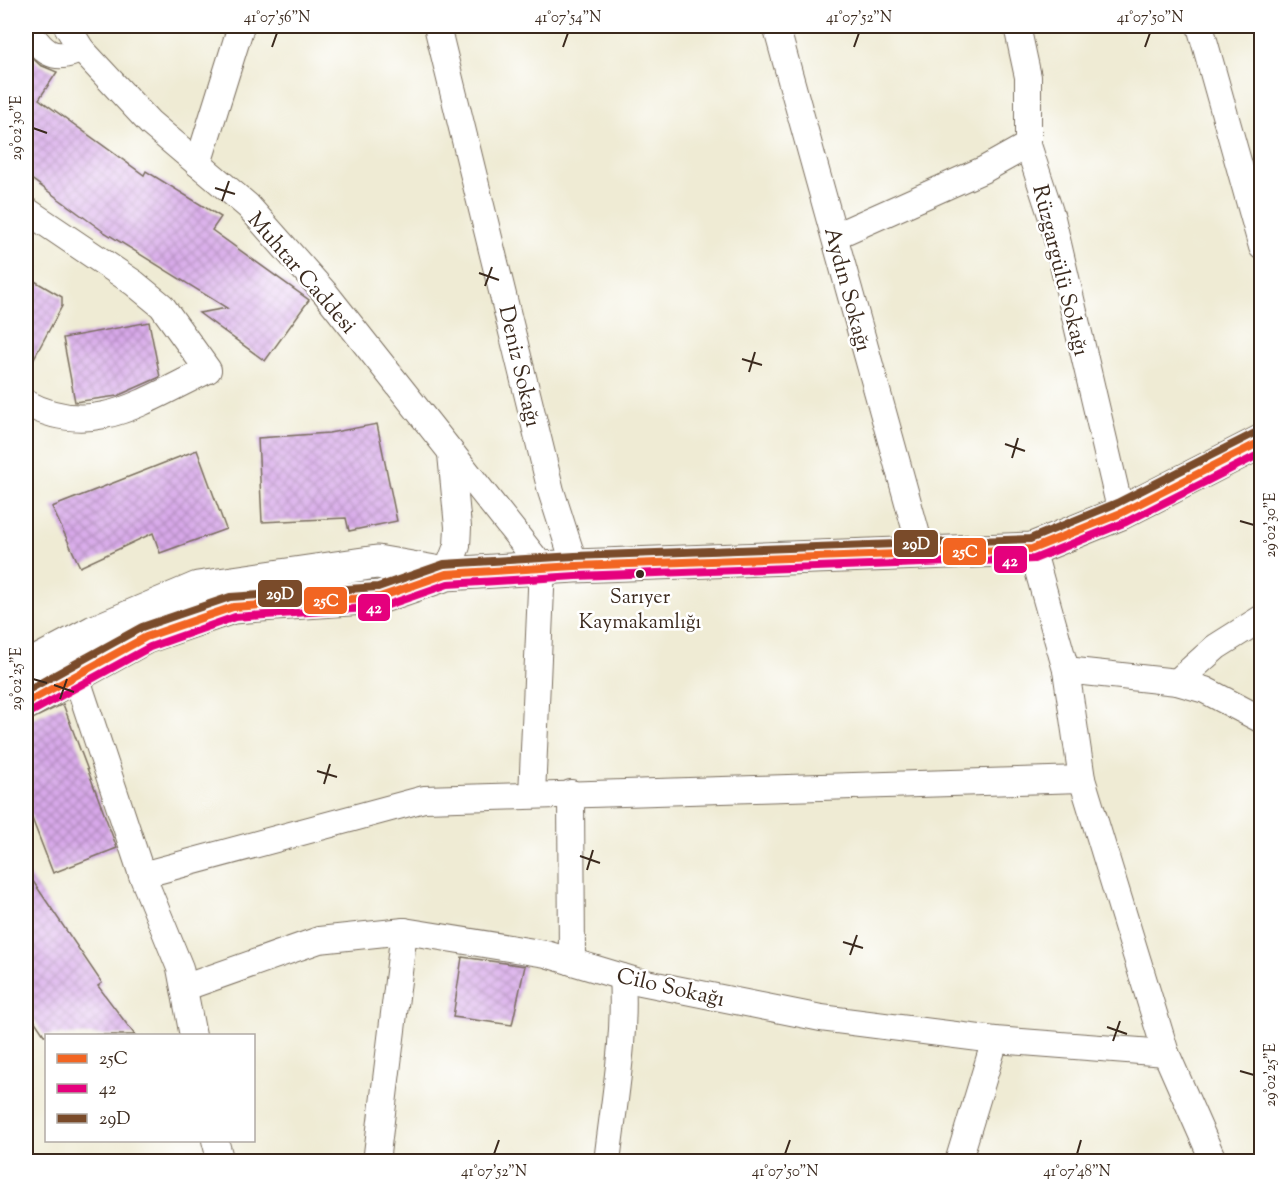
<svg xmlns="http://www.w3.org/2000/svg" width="1287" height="1187" viewBox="0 0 1287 1187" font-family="'Sorts Mill Goudy',serif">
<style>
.building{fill:url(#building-cross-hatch)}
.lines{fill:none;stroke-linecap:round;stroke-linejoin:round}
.minor-casing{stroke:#7a6e5e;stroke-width:28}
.secondary-casing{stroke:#7a6e5e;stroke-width:35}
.minor{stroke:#fff;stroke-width:26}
.secondary{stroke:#fff;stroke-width:33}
.bus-1-casing{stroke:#fff;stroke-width:12}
.bus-2-casing{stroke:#fff;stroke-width:12}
.bus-3-casing{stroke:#fff;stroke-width:12}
.bus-1{stroke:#f26522;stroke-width:8}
.bus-2{stroke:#e5007d;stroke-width:8}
.bus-3{stroke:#7a4b2a;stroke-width:8}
.ticks{fill:none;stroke:#3b2a1e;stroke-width:2}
.bus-dot{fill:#3b2a1e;stroke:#fff;stroke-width:2}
.labels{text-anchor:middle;stroke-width:5;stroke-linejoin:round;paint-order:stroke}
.bus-label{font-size:20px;fill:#3b2a1e;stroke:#fff}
.street-label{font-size:22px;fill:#3b2a1e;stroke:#fff}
.line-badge{stroke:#fff;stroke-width:2}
.badge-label{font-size:16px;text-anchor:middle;font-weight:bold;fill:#fff}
.neatline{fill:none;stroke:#3b2a1e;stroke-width:2}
.ticks-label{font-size:15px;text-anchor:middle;fill:#3b2a1e}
</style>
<defs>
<pattern id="building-cross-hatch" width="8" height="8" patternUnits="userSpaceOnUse" patternTransform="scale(1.5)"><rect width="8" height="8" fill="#d7a8e9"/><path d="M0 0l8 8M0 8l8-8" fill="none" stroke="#b089bc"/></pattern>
</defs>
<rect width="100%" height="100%" fill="#fff"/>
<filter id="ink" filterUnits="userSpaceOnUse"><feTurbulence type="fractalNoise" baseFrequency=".0167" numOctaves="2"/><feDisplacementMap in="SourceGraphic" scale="12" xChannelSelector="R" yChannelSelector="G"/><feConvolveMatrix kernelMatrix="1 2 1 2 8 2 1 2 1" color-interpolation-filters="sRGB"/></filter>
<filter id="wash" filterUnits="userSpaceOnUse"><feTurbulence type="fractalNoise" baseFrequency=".008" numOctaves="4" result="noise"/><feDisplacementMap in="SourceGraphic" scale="24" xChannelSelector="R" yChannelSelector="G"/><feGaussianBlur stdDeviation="1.35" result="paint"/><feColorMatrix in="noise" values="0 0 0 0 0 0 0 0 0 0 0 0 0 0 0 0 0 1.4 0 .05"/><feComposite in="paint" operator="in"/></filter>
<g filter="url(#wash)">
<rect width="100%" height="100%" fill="#efebd4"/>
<g id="blocks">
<g class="building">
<path d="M26,52L40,65L57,72L39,99L144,175L146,171L221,217L212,230L309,300L265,361L199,313L227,308L104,232L26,175Z"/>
<path d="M26,276L62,297V306L26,373Z"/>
<path d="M149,322L160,377L117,396L75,402L63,338Z"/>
<path d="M377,424L397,521L349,531L346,518L262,522L258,438L329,433Z"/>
<path d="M197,450L226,529L160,553L153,533L80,567L52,507Z"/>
<path d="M63,704L117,848L53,873L26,803V722Z"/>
<path d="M26,871L102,983L98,986L135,1035H44L26,1008Z"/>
<path d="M462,957L525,966L512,1025L453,1017Z"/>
</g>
</g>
</g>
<g filter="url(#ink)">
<use href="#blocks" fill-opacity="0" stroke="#7a6e5e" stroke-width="1.5"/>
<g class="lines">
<defs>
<g id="minor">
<path d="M67,26L81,49L150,123L248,206L326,294L542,567L532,795"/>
<path d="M437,26L551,491L575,566"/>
<path d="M776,26L922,553"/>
<path d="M1017,26L1028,77V145L1052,218L1121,513"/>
<path d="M1200,26L1262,247"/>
<path d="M26,27C42,51 53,64 81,49"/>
<path d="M198,164L241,26"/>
<path d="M26,210L134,283L162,306L208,370C146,399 93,440 26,403"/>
<path d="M835,236L985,169L1028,145"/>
<path d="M1032,549L1066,670"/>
<path d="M446,574L457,546L458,527L451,454"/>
<path d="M76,676L142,875L424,799L1082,779L1066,670L1177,682L1205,690L1262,720"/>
<path d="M1177,682L1216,647L1262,618"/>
<path d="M1082,779L1166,1053L1214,1162"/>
<path d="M571,793L572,962"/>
<path d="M142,875L180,968L193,1036"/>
<path d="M186,987L319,940L404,931L546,954L636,981L821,1018L995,1040L1166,1053"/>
<path d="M215,1140L221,1162"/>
<path d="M376,1162L404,931"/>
<path d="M607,1162C614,1101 626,1038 622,977"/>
<path d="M958,1162L995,1040"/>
</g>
<g id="secondary">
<path d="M26,668L94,632L198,588L377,562L446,574L575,566L1032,549L1121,513L1262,441"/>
<path d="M26,703L146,637L233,607L380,597L444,575"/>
</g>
</defs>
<use href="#minor" class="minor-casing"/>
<use href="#secondary" class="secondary-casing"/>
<use href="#minor" class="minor"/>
<use href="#secondary" class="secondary"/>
<defs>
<path id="bus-1" d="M26,703L146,637L233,607L380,597L446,574L575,566L1032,549L1121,513L1262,441"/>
<path id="bus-2" d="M31,712L150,647L235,617L382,607L448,584L576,576L1034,559L1126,522L1262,453"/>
<path id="bus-3" d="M26,691L142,627L230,597L378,587L444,564L575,556L1030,539L1117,503L1257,432"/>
</defs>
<use href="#bus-1" class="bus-1-casing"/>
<use href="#bus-2" class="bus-2-casing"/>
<use href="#bus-3" class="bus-3-casing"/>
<use href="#bus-1" class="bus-1"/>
<use href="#bus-2" class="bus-2"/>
<use href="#bus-3" class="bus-3"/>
</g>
</g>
<path class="ticks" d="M272,47L277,33M563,47L568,33M854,47L859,33M1145,47L1150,33M33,128L47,133M215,188L235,194M222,201L229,181M479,273L499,280M485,286L492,267M742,359L762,365M749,372L755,352M1005,444L1025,451M1012,458L1018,438M1240,521L1254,525M33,679L47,683M54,685L74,692M60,699L67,679M317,771L337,777M324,784L330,764M580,856L600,863M587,870L593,850M843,942L863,948M850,955L857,935M1107,1027L1127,1034M1113,1041L1120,1021M1240,1071L1254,1075M494,1154L499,1140M785,1154L790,1140M1077,1154L1081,1140"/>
<circle class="bus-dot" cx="640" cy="574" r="5"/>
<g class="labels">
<g class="bus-label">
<text x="640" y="603">Sarıyer<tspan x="640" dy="25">Kaymakamlığı</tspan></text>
</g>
<g class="street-label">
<text transform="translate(1062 270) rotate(76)" y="8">Rüzgargülü Sokağı</text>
<text transform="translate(303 272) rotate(49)" y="8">Muhtar Caddesi</text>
<text transform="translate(849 289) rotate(75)" y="8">Aydın Sokağı</text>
<text transform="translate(521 366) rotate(77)" y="8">Deniz Sokağı</text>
<text transform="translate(671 986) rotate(13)" y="8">Cilo Sokağı</text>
</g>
</g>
<g class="line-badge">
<rect x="893" y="529" width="46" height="29" rx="6" fill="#7a4b2a"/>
<rect x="942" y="537" width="45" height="29" rx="6" fill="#f26522"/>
<rect x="993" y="545" width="35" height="29" rx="6" fill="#e5007d"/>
<rect x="257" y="579" width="46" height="29" rx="6" fill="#7a4b2a"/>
<rect x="303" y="586" width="45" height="29" rx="6" fill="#f26522"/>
<rect x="357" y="593" width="34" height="29" rx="6" fill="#e5007d"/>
</g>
<g class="badge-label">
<text x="916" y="549">29D</text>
<text x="965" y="557">25C</text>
<text x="1010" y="566">42</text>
<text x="280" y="599">29D</text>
<text x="326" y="606">25C</text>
<text x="374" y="613">42</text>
</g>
<rect width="1287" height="1187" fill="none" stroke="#fff" stroke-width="66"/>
<rect x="45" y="1034" width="210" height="108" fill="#ffffff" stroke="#b1aaa5" stroke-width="1.5"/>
<rect x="57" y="1054" width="30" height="9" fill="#f26522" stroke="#b1aaa5" stroke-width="1.5"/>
<text x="99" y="1064" font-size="18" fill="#3b2a1e">25C</text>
<rect x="57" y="1084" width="30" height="9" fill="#e5007d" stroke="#b1aaa5" stroke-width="1.5"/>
<text x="99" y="1094" font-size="18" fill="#3b2a1e">42</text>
<rect x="57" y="1114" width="30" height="9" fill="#7a4b2a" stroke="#b1aaa5" stroke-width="1.5"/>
<text x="99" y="1124" font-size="18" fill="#3b2a1e">29D</text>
<rect x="33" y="33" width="1221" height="1121" class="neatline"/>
<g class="ticks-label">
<text x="277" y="22">41°07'56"N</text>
<text x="568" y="22">41°07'54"N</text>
<text x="859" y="22">41°07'52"N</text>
<text x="1150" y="22">41°07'50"N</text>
<text transform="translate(16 128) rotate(-90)" y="5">29°02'30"E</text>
<text transform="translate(1270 525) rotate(-90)" y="5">29°02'30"E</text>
<text transform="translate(16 679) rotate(-90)" y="5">29°02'25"E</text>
<text transform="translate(1270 1075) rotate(-90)" y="5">29°02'25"E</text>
<text x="494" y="1176">41°07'52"N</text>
<text x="785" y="1176">41°07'50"N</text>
<text x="1077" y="1176">41°07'48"N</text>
</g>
</svg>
